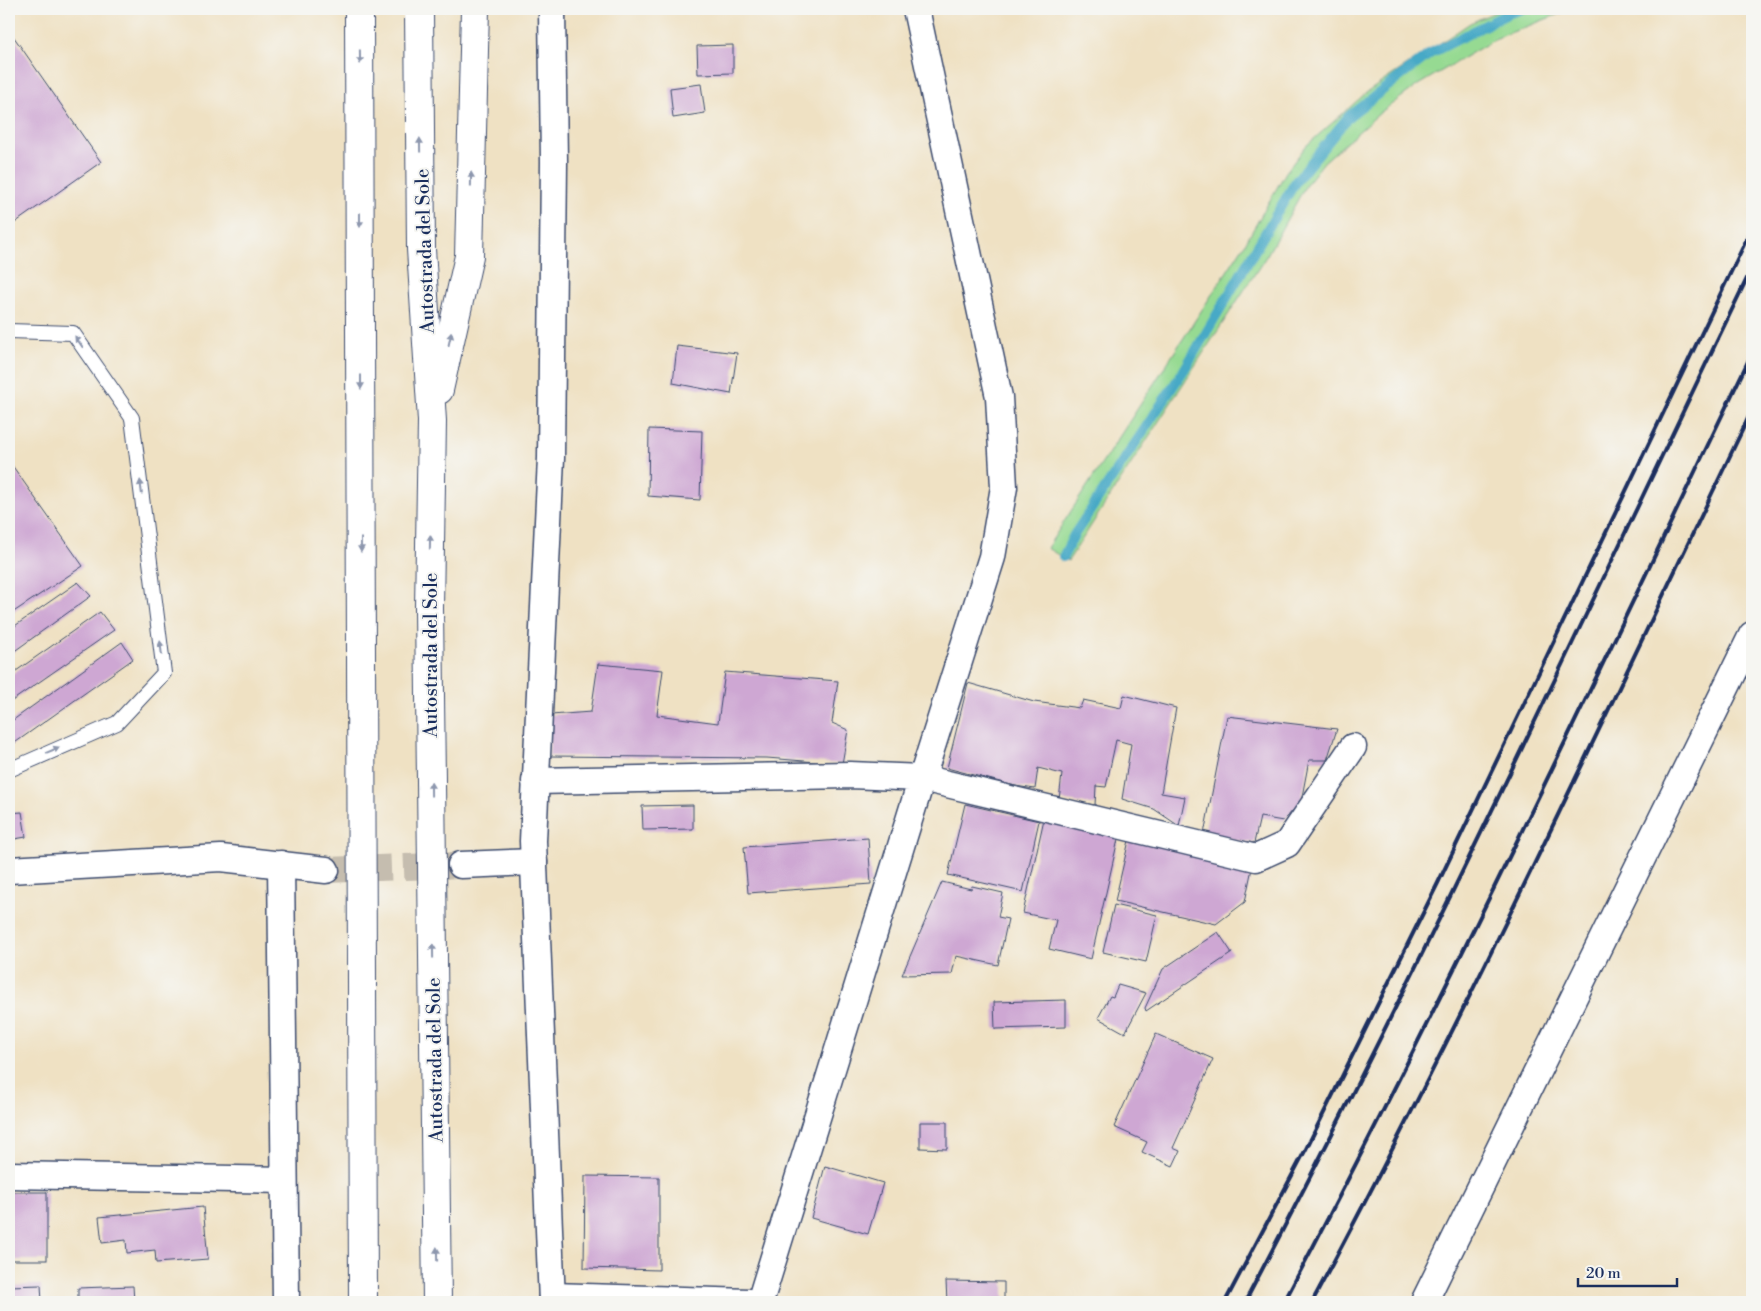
<svg xmlns="http://www.w3.org/2000/svg" width="1761" height="1311" viewBox="0 0 1761 1311" font-family="'Libre Bodoni',serif">
<style>
.green{fill:#96da92;stroke:#588478}
.lines{fill:none;stroke-linecap:round;stroke-linejoin:round}
.stream{stroke:#46a9c6;stroke-width:10}
.building{fill:#cea7d3}
.street-tunnel{stroke:#c5bdaf;stroke-width:26;stroke-dasharray:26 13;stroke-linecap:butt}
.lane-casing{stroke:#3b4a6d;stroke-width:16}
.street-casing{stroke:#3b4a6d;stroke-width:29}
.highway-casing{stroke:#3b4a6d;stroke-width:30}
.lane{stroke:#fff;stroke-width:14}
.street{stroke:#fff;stroke-width:26}
.highway{stroke:#fff;stroke-width:28}
.rail{stroke:#1b2f5e;stroke-width:4}
.oneway{fill:#8d97ae}
.labels{text-anchor:middle;stroke-width:4;stroke-linejoin:round;paint-order:stroke}
.street-label{font-size:19px;fill:#1b2f5e;stroke:#f6f6f2}
</style>
<rect width="100%" height="100%" fill="#f6f6f2"/>
<filter id="ink" filterUnits="userSpaceOnUse"><feTurbulence type="fractalNoise" baseFrequency=".02" numOctaves="2"/><feDisplacementMap in="SourceGraphic" scale="10" xChannelSelector="R" yChannelSelector="G"/><feConvolveMatrix kernelMatrix="1 2 1 2 8 2 1 2 1" color-interpolation-filters="sRGB"/></filter>
<filter id="wash" filterUnits="userSpaceOnUse"><feTurbulence type="fractalNoise" baseFrequency=".0096" numOctaves="4" result="noise"/><feDisplacementMap in="SourceGraphic" scale="20" xChannelSelector="R" yChannelSelector="G"/><feGaussianBlur stdDeviation="1.12" result="paint"/><feColorMatrix in="noise" values="0 0 0 0 0 0 0 0 0 0 0 0 0 0 0 0 0 1.4 0 .05"/><feComposite in="paint" operator="in"/></filter>
<g filter="url(#wash)">
<rect width="100%" height="100%" fill="#efe1c3"/>
<path class="green" d="M1502,9H1572L1497,38L1418,85L1381,112L1324,162L1306,185L1267,255L1068,561L1047,548L1246,242L1286,172L1306,146L1366,93L1385,80L1470,23Z"/>
<g class="lines">
<path class="stream" d="M1063,557L1074,535L1184,370L1296,181L1349,116L1431,53L1507,14L1522,9"/>
</g>
<g id="blocks">
<g class="building">
<path d="M9,30L101,162L9,227Z"/>
<path d="M733,45V73L698,74L697,46Z"/>
<path d="M701,84L705,113L673,118L670,88Z"/>
<path d="M677,346L737,353L731,394L673,383Z"/>
<path d="M649,429L702,431L700,500L648,496Z"/>
<path d="M9,461L83,566L9,615Z"/>
<path d="M78,582L91,596L9,655V630Z"/>
<path d="M100,612L114,630L9,703V676Z"/>
<path d="M122,642L133,659L9,747V723Z"/>
<path d="M598,664L663,670L657,715L718,723L725,672L838,681L832,723L848,730L842,764L767,758L549,756L551,715L591,712Z"/>
<path d="M968,683L1034,702L1080,708L1083,700L1121,708L1124,695L1176,708L1161,793L1185,797L1179,826L1154,809L1122,799L1131,744L1116,740L1106,787L1096,786L1095,805L1059,800L1062,774L1038,768L1035,789L1015,786L947,768Z"/>
<path d="M1227,716L1337,729L1327,760H1309L1301,802L1283,821L1260,817L1254,843L1204,834Z"/>
<path d="M965,804L1039,821L1023,892L948,875Z"/>
<path d="M693,805V829L643,830L642,806Z"/>
<path d="M22,812L26,837L9,840V813Z"/>
<path d="M1044,819L1119,835L1091,959L1049,949L1056,920L1023,913Z"/>
<path d="M1130,836L1252,868L1245,902L1216,924L1115,901Z"/>
<path d="M868,838L871,884L748,893L744,847Z"/>
<path d="M942,882L971,889L972,886L1003,893L998,917L1008,919L998,965L956,956L952,974L902,975Z"/>
<path d="M1114,905L1157,915L1146,962L1103,952Z"/>
<path d="M1218,932L1232,953L1146,1011L1145,1008L1163,969Z"/>
<path d="M1118,985L1146,993L1125,1033L1098,1018L1110,996L1113,997Z"/>
<path d="M1066,1000V1027L995,1029L994,1002Z"/>
<path d="M1156,1034L1213,1059L1173,1148L1180,1151L1173,1166L1142,1152L1147,1142L1114,1127Z"/>
<path d="M920,1122H947V1149L920,1148Z"/>
<path d="M825,1166L883,1183L868,1234L811,1218Z"/>
<path d="M585,1176L659,1177V1270L584,1268Z"/>
<rect x="9" y="1192" width="38" height="68"/>
<path d="M203,1207L208,1259L156,1263L155,1250L127,1253L126,1240L102,1243L99,1217Z"/>
<path d="M946,1281L1004,1282V1302H947Z"/>
<path d="M41,1285L42,1302H9V1286Z"/>
<path d="M133,1286L134,1302H78V1288Z"/>
</g>
</g>
</g>
<g filter="url(#ink)">
<use href="#blocks" fill-opacity="0" stroke="#3b4a6d" stroke-width="1"/>
<g class="lines">
<path class="street-tunnel" d="M326,870L461,865"/>
<defs>
<path id="lane" d="M9,331L73,333L132,418L164,673L117,723L9,770"/>
<g id="street">
<path d="M552,9L554,162L551,458L533,841L552,1302"/>
<path d="M916,9L999,397L1004,487L992,557L922,778L1256,858L1287,844L1353,747"/>
<path d="M535,781L850,775L922,778L760,1302"/>
<path d="M281,864L286,1302"/>
<path d="M461,865L534,862"/>
<path d="M9,870L221,858L326,870"/>
<path d="M9,1175L284,1180"/>
<path d="M552,1296L749,1302"/>
<path d="M1424,1302L1752,635"/>
</g>
<g id="highway">
<path d="M359,9L363,1302"/>
<path d="M419,9L421,249L432,421L429,608L437,1302"/>
<path d="M439,390L469,256L475,9"/>
</g>
</defs>
<use href="#lane" class="lane-casing"/>
<use href="#street" class="street-casing"/>
<use href="#highway" class="highway-casing"/>
<use href="#lane" class="lane"/>
<use href="#street" class="street"/>
<use href="#highway" class="highway"/>
<g class="rail">
<path d="M1225,1302L1306,1149L1438,883L1752,228"/>
<path d="M1245,1302C1424,963 1585,614 1752,268"/>
<path d="M1284,1302C1449,990 1599,671 1752,353"/>
<path d="M1312,1302C1469,1010 1608,709 1752,410"/>
</g>
</g>
<defs><path id="oneway-solid" d="M-6-.8H1V-3.2L6.5 0L1 3.2V.8H-6Z" transform="scale(1.25)"/></defs>
<g class="oneway">
<use href="#oneway-solid" transform="translate(360 57) rotate(89)"/>
<use href="#oneway-solid" transform="translate(420 145) rotate(-91)"/>
<use href="#oneway-solid" transform="translate(471 179) rotate(-89)"/>
<use href="#oneway-solid" transform="translate(360 220) rotate(90)"/>
<use href="#oneway-solid" transform="translate(450 339) rotate(-77)"/>
<use href="#oneway-solid" transform="translate(79 342) rotate(-125)"/>
<use href="#oneway-solid" transform="translate(361 382) rotate(90)"/>
<use href="#oneway-solid" transform="translate(141 487) rotate(-97)"/>
<use href="#oneway-solid" transform="translate(430 542) rotate(-89)"/>
<use href="#oneway-solid" transform="translate(361 545) rotate(90)"/>
<use href="#oneway-solid" transform="translate(161 648) rotate(-97)"/>
<use href="#oneway-solid" transform="translate(53 750) rotate(-23)"/>
<use href="#oneway-solid" transform="translate(431 789) rotate(-91)"/>
<use href="#oneway-solid" transform="translate(433 951) rotate(-91)"/>
<use href="#oneway-solid" transform="translate(437 1254) rotate(-91)"/>
</g>
</g>
<g class="labels">
<g class="street-label">
<text transform="translate(424 251) rotate(-92)" y="7">Autostrada del Sole</text>
<text transform="translate(430 655) rotate(-90)" y="7">Autostrada del Sole</text>
<text transform="translate(434 1060) rotate(-91)" y="7">Autostrada del Sole</text>
</g>
</g>
<rect width="1761" height="1311" fill="none" stroke="#f6f6f2" stroke-width="30"/>
<path d="M1578 1278v8h99v-8" fill="none" stroke="#1b2f5e" stroke-width="2.5"/>
<text x="1586" y="1278" font-size="15" fill="#1b2f5e" stroke="#f6f6f2" stroke-width="4" paint-order="stroke">20 m</text>
</svg>
